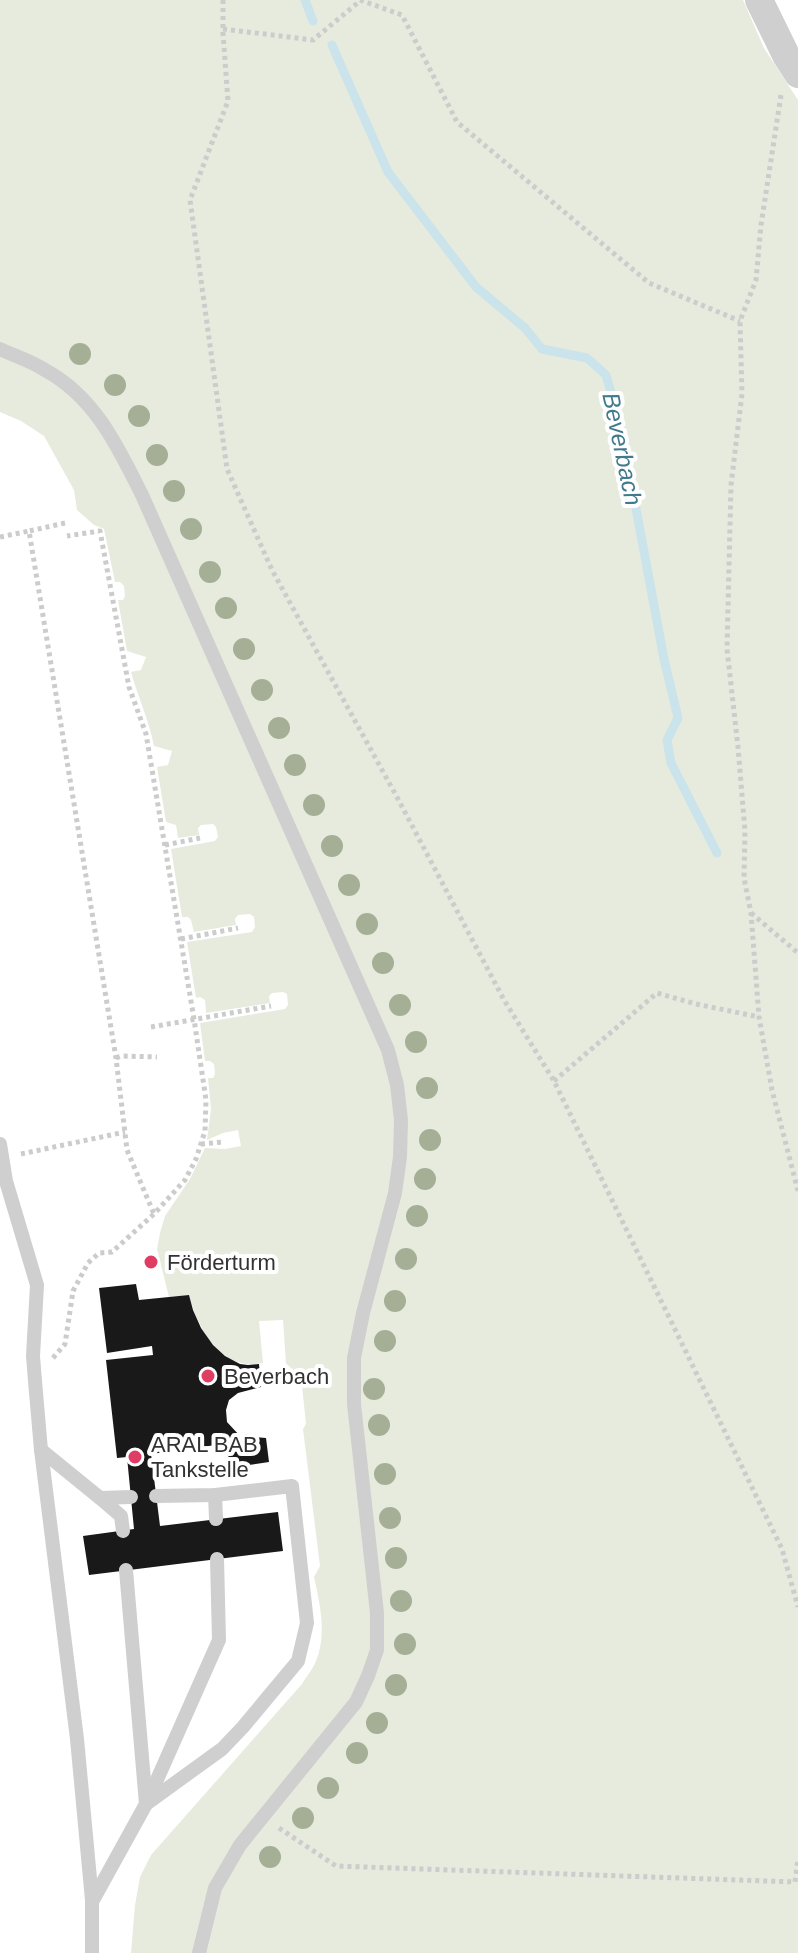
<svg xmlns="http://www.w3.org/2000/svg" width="798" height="1953" viewBox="0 0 798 1953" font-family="Helvetica,sans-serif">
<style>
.green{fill:#e7ebde}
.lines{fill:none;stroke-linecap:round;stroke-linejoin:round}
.stream{stroke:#cbe3ea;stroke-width:9}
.building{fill:#191919}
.path{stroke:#ccc;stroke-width:5;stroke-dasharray:4 4;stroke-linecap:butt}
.lane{stroke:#cfcfcf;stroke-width:14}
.street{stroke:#cfcfcf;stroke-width:28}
.tree{fill:#a5af96}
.poi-dot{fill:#df3d64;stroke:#fff;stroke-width:3}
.labels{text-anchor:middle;stroke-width:8;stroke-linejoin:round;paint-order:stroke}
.poi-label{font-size:22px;fill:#323232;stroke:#fff;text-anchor:start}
.water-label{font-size:24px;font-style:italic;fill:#407a8c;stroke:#fff}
</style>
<rect width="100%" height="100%" fill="#fff"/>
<path class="green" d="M0,0H743L764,48L798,100V1953H131L135,1905L140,1877L151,1855L302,1684C306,1677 313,1669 316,1661C327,1634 320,1604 314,1577L320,1566L303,1429L306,1424L301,1376L286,1364L283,1320L259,1321L263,1363C222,1372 198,1330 189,1295L169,1297L157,1249L160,1233L165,1216L190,1179L205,1148L225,1149L241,1146L238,1130L223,1133L207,1140L211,1109L208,1078H213L215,1074L214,1064L210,1061H205L200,1023L285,1009L288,1005L287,994L283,992L272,993L269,996L270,1003L206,1013L205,1000L200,997L196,998L187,942L252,932L255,927L254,917L250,914L238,915L235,919L236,925L194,932L191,920L188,917H182L171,849L215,841L218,837L216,827L213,824L201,825L198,828L199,835L178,838L176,825L166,822L157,767L168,765L172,751L154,746C149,720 138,697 131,672L141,670L146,657L127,651L118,600H123L125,596L124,586L120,582H115L104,529L94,525L77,510L74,490L44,436L21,421L0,412Z"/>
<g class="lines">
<g class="stream">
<path d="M305,0L313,21"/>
<path d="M332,45L388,172L476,287L525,328L542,349L587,358L606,375L621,428L664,659L678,718L667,740L671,763L717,853"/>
</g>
</g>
<path class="building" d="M136,1284L139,1300L189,1295L193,1310L201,1328L213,1345L225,1356L240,1364L248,1365L259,1364L261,1387L238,1393L229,1400L226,1410L227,1422L240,1436L266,1438L269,1462L235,1467L229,1457L216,1445L151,1454L160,1526L278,1512L283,1551L89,1575L83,1536L134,1529L127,1457L117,1458L106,1360L153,1355L152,1346L107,1353L99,1288Z"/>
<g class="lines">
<g class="path">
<path d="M223,0V33L228,101L190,200L227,469L272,570L398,799L504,1000L554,1081L782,1549L798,1607"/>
<path d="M360,0L402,15L457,122L649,283L740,321"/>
<path d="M223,29L313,40L360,1"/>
<path d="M781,95L761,225L756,280L740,321L742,394L731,485L727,649L738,747L745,831L744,878L751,913L759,1017L772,1090L798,1191"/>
<path d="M65,523L29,531L116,1058L127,1150L154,1214"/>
<path d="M0,537L29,531"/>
<path d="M165,845L200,838"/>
<path d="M751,913L798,953"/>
<path d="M181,939L238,928"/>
<path d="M151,1027L271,1006"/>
<path d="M116,1058L122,1056L157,1057"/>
<path d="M554,1081L657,993L696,1004L759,1017"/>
<path d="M201,1144L224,1142"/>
<path d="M21,1154L125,1132"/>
<path d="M53,1358L65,1344L73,1291L88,1263L99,1253L112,1252L154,1214L185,1180L196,1159L205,1131L206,1100L194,1019L146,734L129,687L100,531L67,536"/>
<path d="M279,1828L336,1866L795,1882L798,1859"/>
</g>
<g class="lane">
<path d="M0,349C15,356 31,361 45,370C95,397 118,447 142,495L388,1050L397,1085L401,1120L400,1157L395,1193L363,1313L354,1358V1404L377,1613V1650L368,1676L356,1702L240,1845L215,1888L199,1953"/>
<path d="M0,1144L6,1181L37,1285L33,1356L35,1381L41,1450L77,1739L92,1900V1953"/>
<path d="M41,1450L100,1498L131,1497"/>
<path d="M215,1495L216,1519"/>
<path d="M100,1498L121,1516L123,1531"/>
<path d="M148,1800L219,1640L217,1559"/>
<path d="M146,1804L222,1749L243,1727L298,1661L307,1623L292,1486L215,1495L156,1496"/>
<path d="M93,1900L146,1804L126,1570"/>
</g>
<path class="street" d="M759,0L787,57L798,74"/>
</g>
<g class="tree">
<circle cx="80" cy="354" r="11"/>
<circle cx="115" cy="385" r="11"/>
<circle cx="139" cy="416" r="11"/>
<circle cx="157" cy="455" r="11"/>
<circle cx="174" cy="491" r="11"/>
<circle cx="191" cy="529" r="11"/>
<circle cx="210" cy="572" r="11"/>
<circle cx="226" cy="608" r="11"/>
<circle cx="244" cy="649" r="11"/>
<circle cx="262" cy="690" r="11"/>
<circle cx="279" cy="728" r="11"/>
<circle cx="295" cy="765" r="11"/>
<circle cx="314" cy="805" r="11"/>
<circle cx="332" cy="846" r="11"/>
<circle cx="349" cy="885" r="11"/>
<circle cx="367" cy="924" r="11"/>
<circle cx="383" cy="963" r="11"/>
<circle cx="400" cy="1005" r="11"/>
<circle cx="416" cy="1042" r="11"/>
<circle cx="427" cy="1088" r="11"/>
<circle cx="430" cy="1140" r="11"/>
<circle cx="425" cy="1179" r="11"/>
<circle cx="417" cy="1216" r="11"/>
<circle cx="406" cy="1259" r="11"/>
<circle cx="395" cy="1301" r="11"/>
<circle cx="385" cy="1341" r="11"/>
<circle cx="374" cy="1389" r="11"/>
<circle cx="379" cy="1425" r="11"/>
<circle cx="385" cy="1474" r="11"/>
<circle cx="390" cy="1518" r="11"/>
<circle cx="396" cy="1558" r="11"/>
<circle cx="401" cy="1601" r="11"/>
<circle cx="405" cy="1644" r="11"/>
<circle cx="396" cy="1685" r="11"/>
<circle cx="377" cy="1723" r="11"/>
<circle cx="357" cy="1753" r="11"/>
<circle cx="328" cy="1788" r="11"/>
<circle cx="303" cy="1818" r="11"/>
<circle cx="270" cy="1857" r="11"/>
</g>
<g class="poi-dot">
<circle cx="151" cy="1262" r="8"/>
<circle cx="208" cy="1376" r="8"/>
<circle cx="135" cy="1457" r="8"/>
</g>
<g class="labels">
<g class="poi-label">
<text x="167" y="1270">Förderturm</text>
<text x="224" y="1384">Beverbach</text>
<text x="151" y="1452">ARAL BAB<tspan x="151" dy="25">Tankstelle</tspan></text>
</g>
<g class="water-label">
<text transform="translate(622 449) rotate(78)" y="8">Beverbach</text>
</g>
</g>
</svg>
